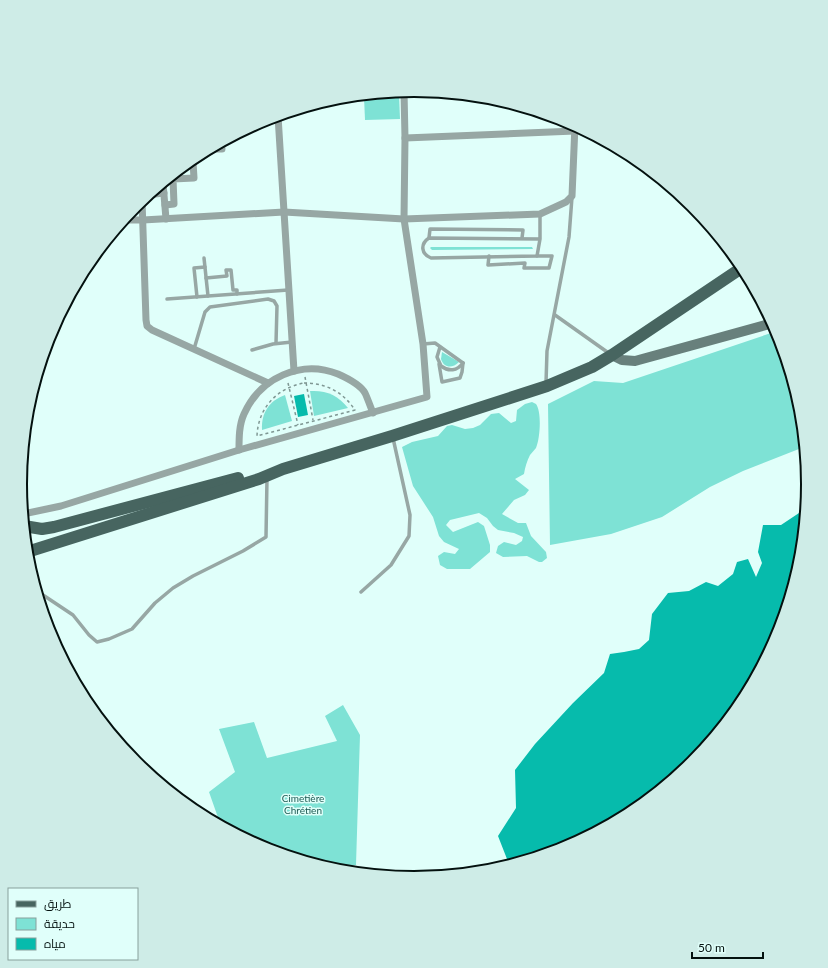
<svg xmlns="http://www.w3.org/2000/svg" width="828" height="968" viewBox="0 0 828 968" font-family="Lato,Cairo,sans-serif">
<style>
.green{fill:#7ee2d5}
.water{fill:#06bbac}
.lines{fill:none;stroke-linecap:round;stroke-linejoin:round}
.path{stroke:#7f9793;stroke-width:1.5;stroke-dasharray:3 3;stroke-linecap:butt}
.service{stroke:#97a7a4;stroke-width:3.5}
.minor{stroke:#97a7a4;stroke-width:7}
.secondary{stroke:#68807c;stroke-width:10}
.primary{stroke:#476560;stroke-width:12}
.labels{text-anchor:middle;stroke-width:3;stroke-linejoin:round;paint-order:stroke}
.park-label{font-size:10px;fill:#1e5a53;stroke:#e0fffa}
.rim{fill:none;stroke:#04110f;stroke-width:2}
</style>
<rect width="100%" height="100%" fill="#e0fffa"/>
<g class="green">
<path d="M399,95L400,119L365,120L364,97Z"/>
<path d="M431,247H532L533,249L432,250L430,248Z"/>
<path d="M777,331L800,407L804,447L743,471L710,487L662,517L611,534L550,545L548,404L594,381L623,383Z"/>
<path d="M442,352L459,362C452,369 444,368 441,359Z"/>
<path d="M310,391C326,390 338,395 348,408L314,416Z"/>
<path d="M285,395L292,421L262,430C261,413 269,401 285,395Z"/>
<path d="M532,402L536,404C542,412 540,439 536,448C534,450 532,453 530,455C527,461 525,467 524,474L515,479L529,490L525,495L514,500L502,514L518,523H526L531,536L546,552L547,558L542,562H539L527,556L503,557L496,553L498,546L504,542L516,545L522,541L523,537L514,533L498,530L493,526L487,518L479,513L450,520L446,525L453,532L478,522L484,526L490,545V552L470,569H447L440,565L438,556L444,552L455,554L459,549L444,542L439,536L433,517L413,486L402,447L412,442L438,436L447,426L452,425L465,429L473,428L480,425L491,414L499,413L511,423L516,421L517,410L525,404Z"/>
<path d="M343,705L360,735L356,865L332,869L263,848L221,826L209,792L235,772L219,729L254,722L267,758L337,741L325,716Z"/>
</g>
<g class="water">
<path d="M304,394L308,415L298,417L294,396Z"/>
<path d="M806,506L800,561L778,635L741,703L692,763L633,812L565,848L511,864L507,859L498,836L516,808L515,770L535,744L573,703L604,673L610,654L624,652L639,649L649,640L652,614L668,593L689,591L706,582L718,586L733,574L737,562L748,559L756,577L762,563L758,552L763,525H781L802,511Z"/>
</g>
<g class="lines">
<g class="path">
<path d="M305,377L313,420"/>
<path d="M288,383L298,425"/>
<path d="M304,383C326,383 343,392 355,410L257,436C258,408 277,388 304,383Z"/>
</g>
<g class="service">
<path d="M429,238L430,229L523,230L522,238"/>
<path d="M540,239L537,256L431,258C421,254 420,244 429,238L540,239V214"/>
<path d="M489,256L488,265L525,263L524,268H549L552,256H537"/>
<path d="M204,258L208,296"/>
<path d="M206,278L227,276L226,270H231L233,290H237V294"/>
<path d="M197,297L194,268L205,267"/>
<path d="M167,299L288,290"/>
<path d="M555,315L610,354"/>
<path d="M423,344L435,343L463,363"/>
<path d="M440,347L437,357L441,366C449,372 457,371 463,363"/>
<path d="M194,349L205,312L210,307L268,299L274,301L277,306L276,343"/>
<path d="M252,350L273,344L292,342"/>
<path d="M439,364L442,382L460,378L462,372L463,363"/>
<path d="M546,383L547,351L569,237L572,197"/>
<path d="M37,591L73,615L89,635L97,642L109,639L132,629L155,603L173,588L193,576L243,551L266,537L267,478"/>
<path d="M361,592L391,565L409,536L410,515L393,438"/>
</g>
<g class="minor">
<path d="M278,116L294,371"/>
<path d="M405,138L575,131"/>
<path d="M209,149H222L221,142"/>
<path d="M163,183L166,219"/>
<path d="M154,190L155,194L164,193"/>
<path d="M142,200L146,320L147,326L152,330L268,383"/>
<path d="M165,205L174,204L173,179L194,178L193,162L187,163"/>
<path d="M123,220H143L284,212L404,219L540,214L566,202L572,196L575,125"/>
<path d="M239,450C239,438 239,425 244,414C260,378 301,359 338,374C347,378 360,384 365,393C367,397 371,408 373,413"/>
<path d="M23,514L61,506L239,450L427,397L423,344L404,219L405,138L404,91"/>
</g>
<path class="secondary" d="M612,355L622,360L635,361L773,323"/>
<g class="primary">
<path d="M24,526L42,529L54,527L238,478"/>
<path d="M27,552L259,479L283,469L392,436L547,386L592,367L612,355L743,267"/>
</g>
</g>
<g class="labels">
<g class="park-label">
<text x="303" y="802">Cimetière<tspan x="303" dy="12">Chrétien</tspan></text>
</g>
</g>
<path d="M0 0H828V968H0ZM27 484a387 387 0 1 1 774 0a387 387 0 1 1-774 0Z" fill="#ceece7" fill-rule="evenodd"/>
<path class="rim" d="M27 484a387 387 0 1 1 774 0a387 387 0 1 1-774 0Z"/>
<rect x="8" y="888" width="130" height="72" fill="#e0fffa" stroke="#88a09c"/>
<rect x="16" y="901" width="20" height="6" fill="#476560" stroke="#88a09c"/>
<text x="44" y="908" font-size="12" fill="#04110f">طريق</text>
<rect x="16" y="918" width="20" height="12" fill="#7ee2d5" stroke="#88a09c"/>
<text x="44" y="928" font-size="12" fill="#04110f">حديقة</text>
<rect x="16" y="938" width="20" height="12" fill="#06bbac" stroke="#88a09c"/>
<text x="44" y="948" font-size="12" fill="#04110f">مياه</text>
<path d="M692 952v6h71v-6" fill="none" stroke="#04110f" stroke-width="2"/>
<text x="698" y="952" font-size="12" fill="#04110f" stroke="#e0fffa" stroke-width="3" paint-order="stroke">50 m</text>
</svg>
